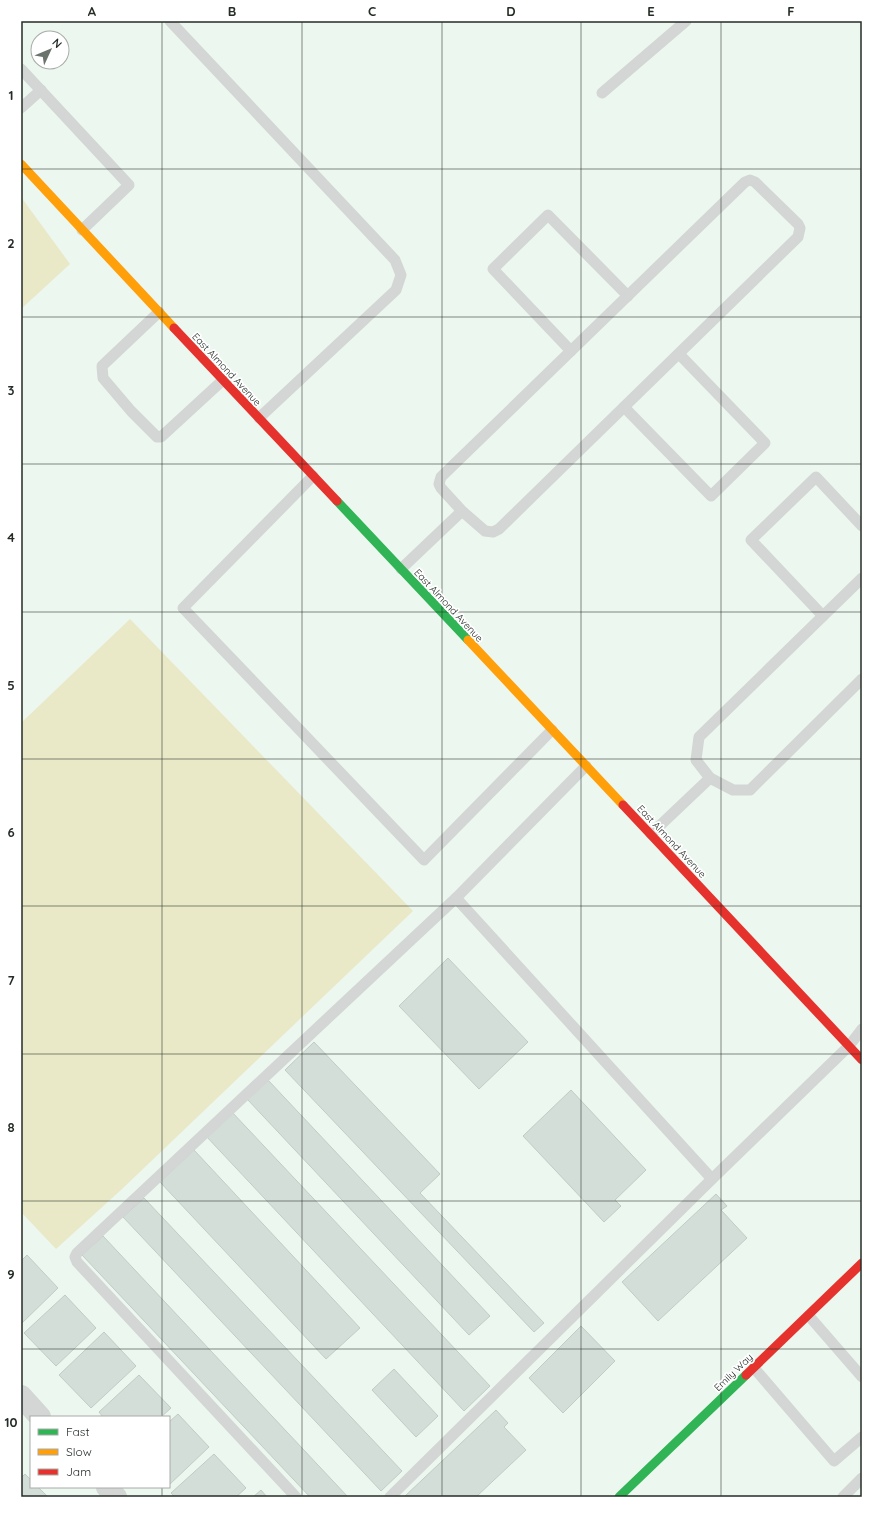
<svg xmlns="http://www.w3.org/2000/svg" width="883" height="1518" viewBox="0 0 883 1518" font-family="Quicksand,sans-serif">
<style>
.green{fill:#e9e9c8}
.building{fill:#d4ded9;stroke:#c1ccc6}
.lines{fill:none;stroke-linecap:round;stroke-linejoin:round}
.lane{stroke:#d3d6d4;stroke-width:11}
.street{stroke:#d3d6d4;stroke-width:22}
.fast{stroke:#30b455;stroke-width:9}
.slow{stroke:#ff9f0a;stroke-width:9}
.jam{stroke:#e5322d;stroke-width:9}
.grid{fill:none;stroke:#252c26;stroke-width:1;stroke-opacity:0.55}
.labels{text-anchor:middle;stroke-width:3.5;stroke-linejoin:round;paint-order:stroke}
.street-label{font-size:10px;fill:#252c26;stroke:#fff}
.neatline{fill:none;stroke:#252c26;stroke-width:1.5}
.grid-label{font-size:13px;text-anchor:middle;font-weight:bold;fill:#252c26}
</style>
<rect width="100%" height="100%" fill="#ecf7ef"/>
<g class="green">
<path d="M21,197L70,264L21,309Z"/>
<path d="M130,619L413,911L121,1190L56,1249L21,1212V723Z"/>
</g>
<g class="building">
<path d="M448,958L528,1042L479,1089L399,1006Z"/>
<path d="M314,1042L440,1174L420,1193L544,1323L534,1332L285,1070Z"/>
<path d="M268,1080L490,1316L469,1335L247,1099Z"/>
<path d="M571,1090L646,1170L615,1200L621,1206L604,1222L523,1136Z"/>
<path d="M231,1111L490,1386L464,1411L205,1135Z"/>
<path d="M194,1150L360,1328L326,1359L160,1182Z"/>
<path d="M716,1194L727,1206L721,1210L747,1238L658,1321L622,1282Z"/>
<path d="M144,1198L402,1471L381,1491L123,1217Z"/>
<path d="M103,1236L348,1497H310L82,1255Z"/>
<path d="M27,1255L58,1288L21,1324V1261Z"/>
<path d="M65,1295L96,1328L56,1366L24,1333Z"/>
<path d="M581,1326L615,1361L563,1413L529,1378Z"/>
<path d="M104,1332L136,1366L91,1408L59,1375Z"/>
<path d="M394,1369L438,1416L416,1437L372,1390Z"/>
<path d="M139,1375L171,1408L161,1417H103L99,1412Z"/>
<path d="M496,1410L508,1423L504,1427L526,1450L476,1497H404Z"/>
<path d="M178,1414L209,1447L169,1485V1422Z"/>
<path d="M214,1454L246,1488L236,1497H175L171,1493Z"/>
<path d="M25,1474L31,1480V1487H38L48,1497H21V1478Z"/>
<path d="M261,1490L267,1497H253Z"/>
</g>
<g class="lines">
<g class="lane">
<path d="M170,21L395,260L401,275L396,290L259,418"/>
<path d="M21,69L129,185L82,230"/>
<path d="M602,93L686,21"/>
<path d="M21,108L41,90"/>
<path d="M159,312L102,366L103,378L131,411L157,437H161L223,380"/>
<path d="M571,351L493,269L548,215L628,296"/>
<path d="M624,407L711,496L765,443L679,354"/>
<path d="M313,476L183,608L424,860L552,730"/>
<path d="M401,569L462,511L441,488L439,484L441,477L745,182L750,180L755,182L798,224L800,228L798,237L499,529L493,532L485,531L462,511"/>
<path d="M823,616L751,540L816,477L862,526"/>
<path d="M710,778L733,790H750L862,679"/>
<path d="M651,834L710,778L696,760L699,737L862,578"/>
<path d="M456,898L712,1179L849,1046L862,1029"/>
<path d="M809,1316L862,1377"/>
<path d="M754,1368L834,1461L862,1437"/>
<path d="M296,1497L77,1262L75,1257L77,1253L456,898L586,766"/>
<path d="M390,1497L712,1179"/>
<path d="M843,1497L862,1478"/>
</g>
<g class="street">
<path d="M21,1396L40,1417"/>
<path d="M107,1487L116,1497"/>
</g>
<g class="fast">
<path d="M337,501L468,640"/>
<path d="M619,1497L746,1375"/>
</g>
<g class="slow">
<path d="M21,164L174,328"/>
<path d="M468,640L623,805"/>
</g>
<g class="jam">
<path d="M174,328L337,501"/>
<path d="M623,805L862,1060"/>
<path d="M746,1375L862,1263"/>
</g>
</g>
<path class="grid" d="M162,21V1417M302,21V1497M442,21V1497M581,21V1497M721,21V1497M21,169H862M21,317H862M21,464H862M21,612H862M21,759H862M21,906H862M21,1054H862M21,1201H862M21,1349H862M162,1487V1497"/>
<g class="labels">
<g class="street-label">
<text transform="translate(227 369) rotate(47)" y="4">East Almond Avenue</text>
<text transform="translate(449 605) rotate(47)" y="4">East Almond Avenue</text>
<text transform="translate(672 841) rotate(47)" y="4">East Almond Avenue</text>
<text transform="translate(733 1372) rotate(-44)" y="4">Emily Way</text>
</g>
</g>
<rect width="883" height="1518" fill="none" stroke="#ffffff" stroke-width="44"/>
<rect x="30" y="1416" width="140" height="72" fill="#ffffff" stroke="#a8aba8"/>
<rect x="38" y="1429" width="20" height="6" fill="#30b455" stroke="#a8aba8"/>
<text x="66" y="1436" font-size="12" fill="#252c26">Fast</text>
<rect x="38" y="1449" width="20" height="6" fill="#ff9f0a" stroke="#a8aba8"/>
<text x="66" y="1456" font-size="12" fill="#252c26">Slow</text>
<rect x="38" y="1469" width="20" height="6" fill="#e5322d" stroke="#a8aba8"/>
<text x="66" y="1476" font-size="12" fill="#252c26">Jam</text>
<g transform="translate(50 50) rotate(46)"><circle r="19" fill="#ffffff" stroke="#a8aba8"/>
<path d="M0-3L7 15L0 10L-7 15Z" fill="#6b736c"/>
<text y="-6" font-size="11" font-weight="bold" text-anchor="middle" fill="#252c26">N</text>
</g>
<rect x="22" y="22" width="839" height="1474" class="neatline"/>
<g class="grid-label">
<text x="92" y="16">A</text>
<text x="232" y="16">B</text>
<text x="372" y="16">C</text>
<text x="511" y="16">D</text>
<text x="651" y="16">E</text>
<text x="791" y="16">F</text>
<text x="11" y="100">1</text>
<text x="11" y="248">2</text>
<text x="11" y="395">3</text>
<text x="11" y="542">4</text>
<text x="11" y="690">5</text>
<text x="11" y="837">6</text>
<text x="11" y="985">7</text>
<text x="11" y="1132">8</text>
<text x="11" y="1279">9</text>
<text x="11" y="1427">10</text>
</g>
</svg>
